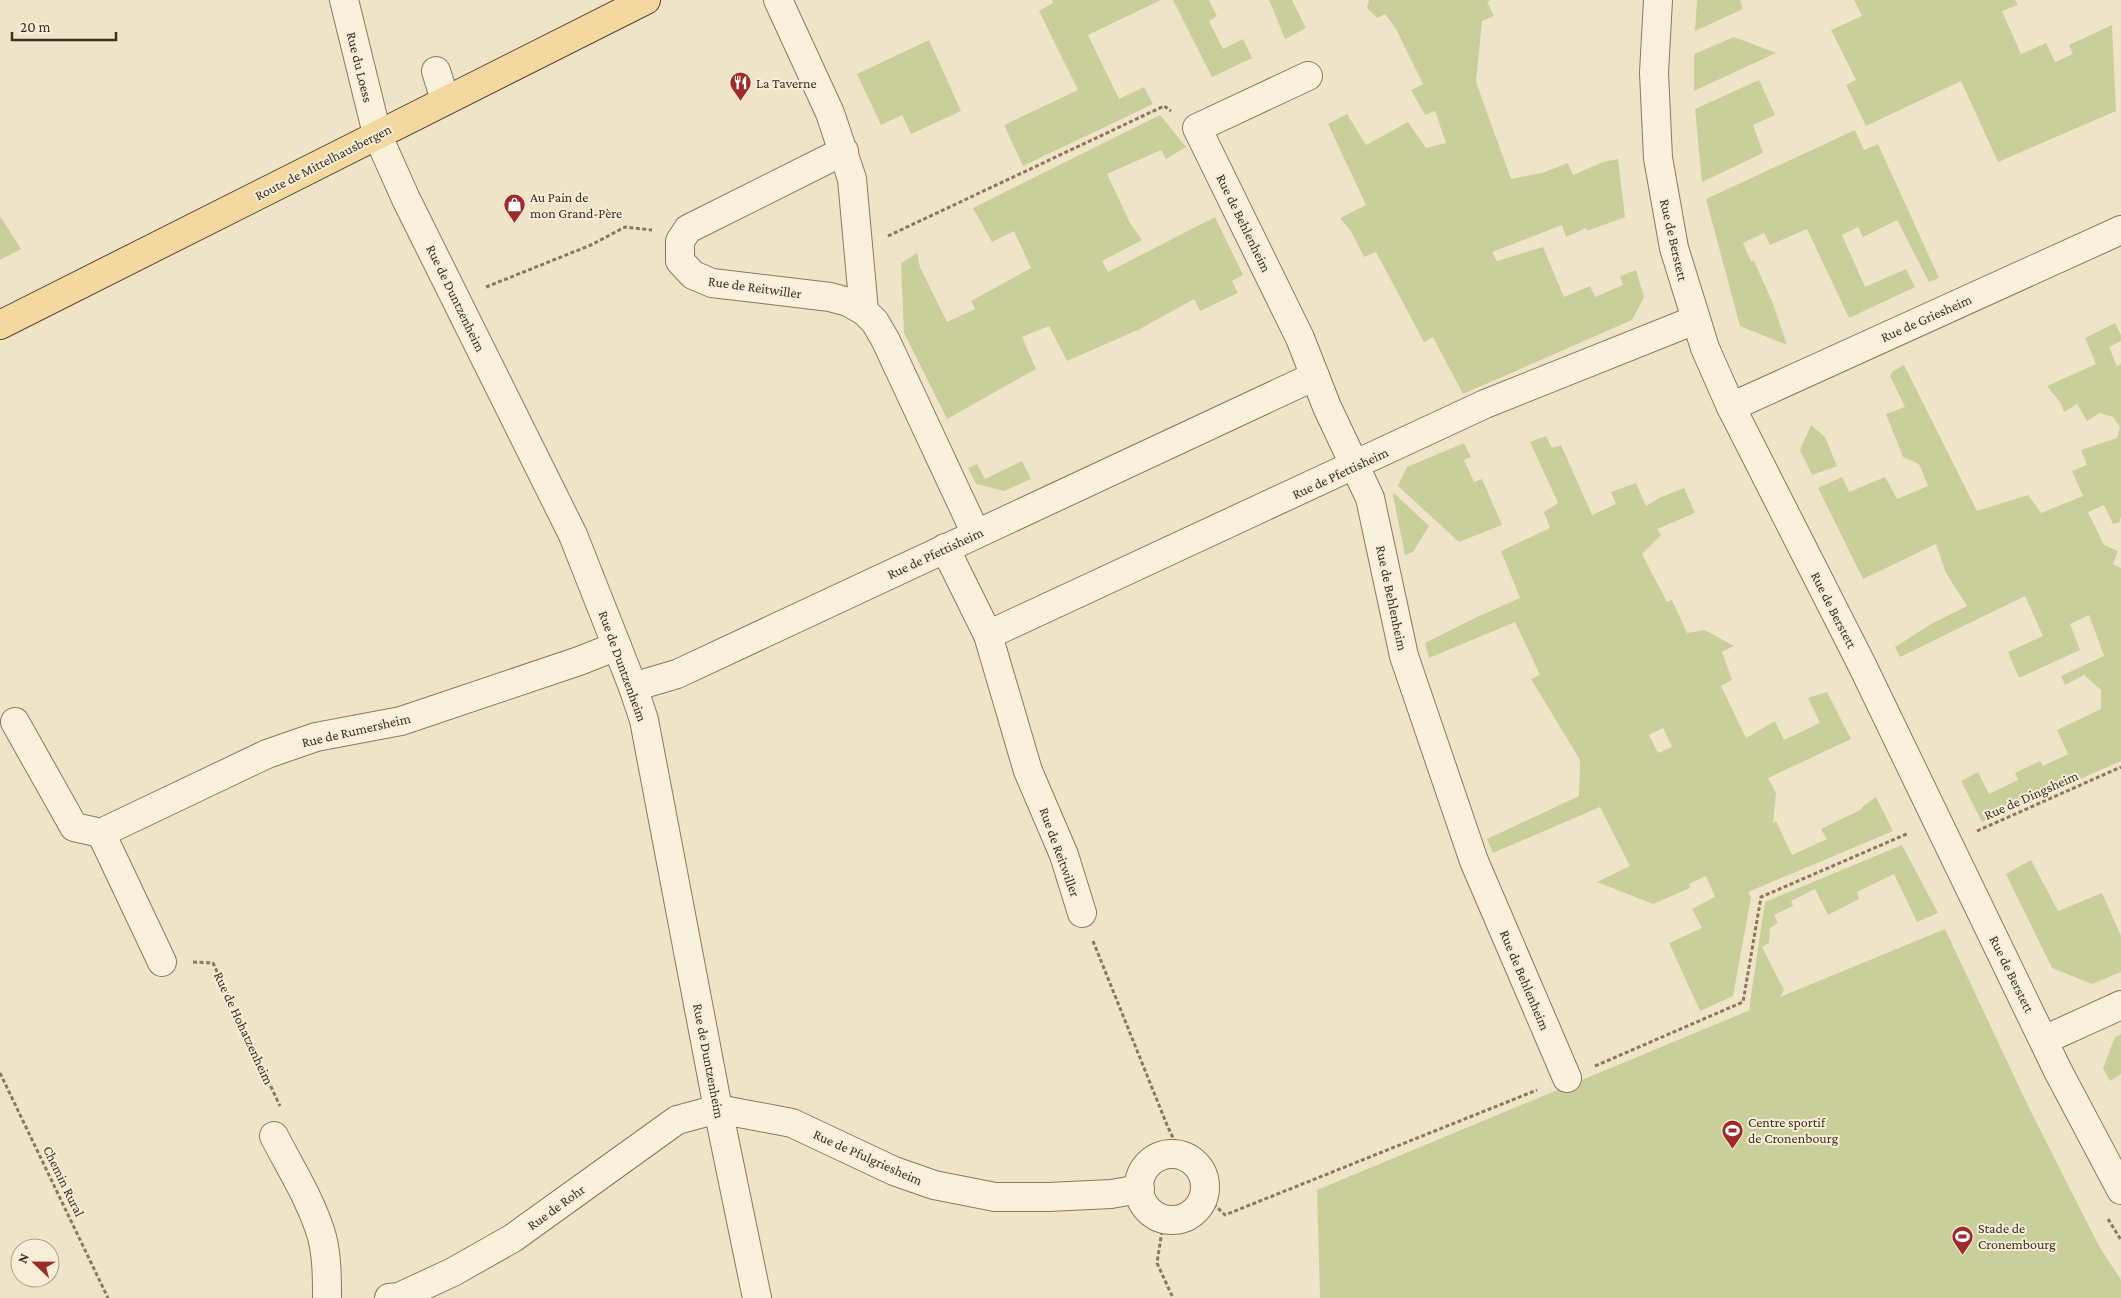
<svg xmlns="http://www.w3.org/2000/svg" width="2121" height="1298" viewBox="0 0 2121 1298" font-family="'Crimson Pro',serif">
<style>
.green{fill:#c9cf9b;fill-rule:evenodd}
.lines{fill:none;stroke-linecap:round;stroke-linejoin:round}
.minor-casing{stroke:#8d765c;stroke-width:30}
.major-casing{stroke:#5b4430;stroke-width:30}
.path{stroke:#8d765c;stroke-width:3;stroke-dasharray:4 2.5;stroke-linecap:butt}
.minor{stroke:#faf1dc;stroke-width:28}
.major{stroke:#f3d9a0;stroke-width:28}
.labels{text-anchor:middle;stroke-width:4;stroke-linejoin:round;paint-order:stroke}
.street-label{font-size:14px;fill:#3d2e20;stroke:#f7eed8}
.poi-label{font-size:14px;fill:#3d2e20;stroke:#f7eed8;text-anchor:start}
</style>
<rect width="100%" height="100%" fill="#f0e4c8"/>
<g class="green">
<path d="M1052,0H1161L1088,35L1119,99L1144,87L1153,104L1023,166L1004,125L1078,90L1039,11L1053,3Z"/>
<path d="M1173,0H1209L1217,16L1209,21L1223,49L1243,39L1252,58L1212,77Z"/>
<path d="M1269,0H1292L1306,28L1285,39Z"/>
<path d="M1369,0H1491L1487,2L1494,16L1482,21L1476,82L1511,179L1542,173L1568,163L1573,175L1603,162L1618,159L1625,217L1587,231L1586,228L1566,237L1562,225L1492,252L1497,261L1543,247L1564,297L1590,286L1595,297L1623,285L1620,276L1636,270L1644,297L1632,320L1463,394L1433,337L1424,342L1376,252L1364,257L1351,231L1340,218L1366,205L1328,124L1347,114L1366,145L1408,122L1426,148L1446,143L1435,111L1425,115L1411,90L1423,84L1396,29L1385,14L1377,18L1367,8Z"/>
<path d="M1697,0H1740L1743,9L1695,31Z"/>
<path d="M1854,0H2015L2018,5L2002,11L2021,54L2046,43L2055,62L2073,54L2069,45L2112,25L2116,111L1998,162L1961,81L1866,126L1846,85L1856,80L1831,30L1862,16Z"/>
<path d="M1734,37L1776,53L1694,91V54Z"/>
<path d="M929,40L961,111L911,134L902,115L881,125L857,74Z"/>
<path d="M1759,80L1775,115L1753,125L1763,153L1702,182L1695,109Z"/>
<path d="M1160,115L1186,147L1166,159L1161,150L1107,174L1130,223L1142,240L1102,261L1108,272L1215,217L1243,275L1232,281L1238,293L1200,311L1194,299L1140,329L1067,361L1049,326L1022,337L1036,369L947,419L904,333L901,263L917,253L920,267L947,322L975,309L971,301L1031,268L1014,231L992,242L973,208Z"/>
<path d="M1855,130L1864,150L1878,144L1939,278L1929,282L1897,220L1863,237L1858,227L1842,235L1865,287L1906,269L1915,287L1849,318L1807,229L1770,245L1764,233L1743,243L1751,261H1754L1772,301L1787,345L1740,326L1706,199Z"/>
<path d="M0,216L21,249L0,260Z"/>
<path d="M2115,323L2121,335V341L2109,347L2117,366L2121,364V517L2119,523L2113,524L2104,505L2088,512L2104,545L2118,551L2113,564L2121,568V761L1982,822L1961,781L1978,772L1989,794L2018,780L2015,773L2040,761L2043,766L2068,754L2057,730L2101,709V690L2084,675L2065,685L2061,676L2104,656L2089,615L2070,624L2080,650L2019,678L2008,652L2043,636L2025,596L1900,657L1895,647L1931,624L1967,606L1946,573L1936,544L1863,579L1818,488L1842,477L1849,492L1885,477L1897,499L1928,486L1919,464L1903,457L1886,414L1905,407L1890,376L1893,371L1904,365L1977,511L2028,495L2041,513L2083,496L2072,471L2087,465L2081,450L2117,438L2120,427L2113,417L2100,413L2087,421L2077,404L2064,412L2060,402L2047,386L2096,364L2085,338Z"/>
<path d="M1811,425L1825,437L1837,466L1812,475L1800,450Z"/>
<path d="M1546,436L1552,448L1561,445L1592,515L1616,504L1611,492L1636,483L1646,506L1659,498L1684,488L1695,513L1657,529L1661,535L1642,554L1667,602L1672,600L1687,633L1705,630L1734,646L1722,652L1732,680L1721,686L1746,738L1775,721L1784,740L1820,723L1808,698L1827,692L1851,739L1768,778L1776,793L1773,823L1776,821L1792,855L1827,839L1821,829L1862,809V807L1876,797L1893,831L1748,892L1751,897L1733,996L1700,1011L1669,943L1702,928L1692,909L1715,897L1706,876L1689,884L1690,888L1653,904L1597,882L1630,866L1600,807L1493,853L1487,839L1579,796L1580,760L1531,679L1540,675L1515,622L1429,658L1425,643L1477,617L1520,598L1501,551L1550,528L1544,512L1558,503L1530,442ZM1663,728L1672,747L1658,753L1649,735Z"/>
<path d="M1464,443L1471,457L1464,460L1474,482L1482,479L1502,525L1459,542L1398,486L1407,467Z"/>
<path d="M1022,461L1031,479L1004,491L976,484L968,468L977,464L985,479Z"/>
<path d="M1394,493L1429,526L1413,552L1405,555L1393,496Z"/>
<path d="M1902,845L1938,913L1917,922L1894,874L1857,892L1859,899L1828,915L1815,889L1791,901L1793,906L1774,915L1778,923L1770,928L1769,943L1762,947L1784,990L1780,997L1945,929L2029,1108L2099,1246L2121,1280V1298H1320L1317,1190L1750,1010V1002L1765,902Z"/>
<path d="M2031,860L2058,911L2102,893L2121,936V972L2092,984L2052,968L2006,874Z"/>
<path d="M2121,1034V1074L2110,1081L2103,1068L2115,1037Z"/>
</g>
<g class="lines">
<defs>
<g id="minor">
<path d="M344,0L377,134L406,199L573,535L633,687L644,720L718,1109L757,1298"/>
<path d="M778,0L830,113L852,179L864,311L875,322L885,339L976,534"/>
<path d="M1658,0L1654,73L1658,158L1674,248L1705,348L1731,407L1861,663L2058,1071L2121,1190"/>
<path d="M436,71L445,100"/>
<path d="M1308,76L1197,128L1300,338L1327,407L1370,498L1404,656L1474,861L1567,1078"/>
<path d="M844,151L688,229L680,241V261L693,275L712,283L830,297L848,302L864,311"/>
<path d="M1731,407L2121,230"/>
<path d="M945,548L988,635L1028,771L1064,855L1082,913"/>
<path d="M988,635L1485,404L1695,320"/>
<path d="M633,687L677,674L1315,376"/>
<path d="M15,722L74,827L101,833"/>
<path d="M101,833L267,754L316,737L401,721L579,661L617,646"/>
<path d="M101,833L162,962"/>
<path d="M2044,1040L2121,1005"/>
<path d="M274,1136C291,1169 312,1202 322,1237C327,1257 327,1278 327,1298"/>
<circle cx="1172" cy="1187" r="33"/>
<path d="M389,1298L399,1297L453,1272L513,1238L677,1120L718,1109L792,1123L894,1171L934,1185L995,1197H1048L1111,1194L1140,1189"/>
</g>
<path id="major" d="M0,325L646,0"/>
</defs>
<use href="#minor" class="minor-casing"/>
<use href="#major" class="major-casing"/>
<g class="path">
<path d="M888,236L1164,106L1171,111"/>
<path d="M486,287L591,245L625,227L652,230"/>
<path d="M1977,831L2121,767"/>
<path d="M1093,941L1167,1125L1181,1155"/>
<path d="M193,962L213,963L280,1106"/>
<path d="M1595,1066L1743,1002L1761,897L1909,833"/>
<path d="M0,1073L108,1298"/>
<path d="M1204,1195L1225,1215L1537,1090"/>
<path d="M1164,1218L1157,1263L1173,1298"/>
<path d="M2108,1219L2121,1240"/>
</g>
<use href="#minor" class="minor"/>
<use href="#major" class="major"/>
</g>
<defs>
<symbol id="restaurant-pin" viewBox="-11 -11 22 30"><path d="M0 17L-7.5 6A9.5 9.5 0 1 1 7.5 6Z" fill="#9e2a2b" stroke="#f7eed8"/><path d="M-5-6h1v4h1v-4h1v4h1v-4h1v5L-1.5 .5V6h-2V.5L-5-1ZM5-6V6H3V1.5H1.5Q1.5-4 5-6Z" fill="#fff"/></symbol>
<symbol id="shop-pin" viewBox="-11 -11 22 30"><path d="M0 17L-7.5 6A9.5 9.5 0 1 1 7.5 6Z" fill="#9e2a2b" stroke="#f7eed8"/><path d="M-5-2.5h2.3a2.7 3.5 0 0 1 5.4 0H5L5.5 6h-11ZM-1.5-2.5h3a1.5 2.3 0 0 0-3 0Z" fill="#fff"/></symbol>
<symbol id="stadium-pin" viewBox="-11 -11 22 30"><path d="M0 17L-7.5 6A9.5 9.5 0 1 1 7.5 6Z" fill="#9e2a2b" stroke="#f7eed8"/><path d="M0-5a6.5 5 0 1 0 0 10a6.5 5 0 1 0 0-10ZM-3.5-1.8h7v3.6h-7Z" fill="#fff"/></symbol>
</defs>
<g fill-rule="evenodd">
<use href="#restaurant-pin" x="728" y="70" width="25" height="34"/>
<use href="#shop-pin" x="502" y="192" width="25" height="34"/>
<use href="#stadium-pin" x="1720" y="1118" width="25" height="34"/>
<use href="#stadium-pin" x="1950" y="1224" width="25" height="34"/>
</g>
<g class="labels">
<g class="street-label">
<text transform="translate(360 67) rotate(76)" y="5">Rue du Loess</text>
<text transform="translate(323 162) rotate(-27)" y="5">Route de Mittelhausbergen</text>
<text transform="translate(1244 223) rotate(64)" y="5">Rue de Behlenheim</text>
<text transform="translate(1674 240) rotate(77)" y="5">Rue de Berstett</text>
<text transform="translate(755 287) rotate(8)" y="5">Rue de Reitwiller</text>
<text transform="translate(456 298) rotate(64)" y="5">Rue de Duntzenheim</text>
<text transform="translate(1926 318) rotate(-24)" y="5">Rue de Griesheim</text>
<text transform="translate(1340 473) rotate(-25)" y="5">Rue de Pfettisheim</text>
<text transform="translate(935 553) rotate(-25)" y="5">Rue de Pfettisheim</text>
<text transform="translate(1392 598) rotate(78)" y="5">Rue de Behlenheim</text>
<text transform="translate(1834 610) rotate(63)" y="5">Rue de Berstett</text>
<text transform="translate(623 666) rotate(70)" y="5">Rue de Duntzenheim</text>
<text transform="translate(356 730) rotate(-13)" y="5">Rue de Rumersheim</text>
<text transform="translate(2031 795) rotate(-24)" y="5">Rue de Dingsheim</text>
<text transform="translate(1060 852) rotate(70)" y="5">Rue de Reitwiller</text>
<text transform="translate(2012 974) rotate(64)" y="5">Rue de Berstett</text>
<text transform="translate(1525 980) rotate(67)" y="5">Rue de Behlenheim</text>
<text transform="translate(244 1028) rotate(65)" y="5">Rue de Hohatzenheim</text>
<text transform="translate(709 1061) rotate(79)" y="5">Rue de Duntzenheim</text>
<text transform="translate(868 1157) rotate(24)" y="5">Rue de Pfulgriesheim</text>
<text transform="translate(64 1181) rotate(64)" y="5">Chemin Rural</text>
<text transform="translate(556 1207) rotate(-36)" y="5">Rue de Rohr</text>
</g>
<g class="poi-label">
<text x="756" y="88">La Taverne</text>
<text x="530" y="202">Au Pain de<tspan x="530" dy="16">mon Grand-Père</tspan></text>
<text x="1748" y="1127">Centre sportif<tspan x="1748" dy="16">de Cronenbourg</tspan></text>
<text x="1978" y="1233">Stade de<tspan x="1978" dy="16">Cronembourg</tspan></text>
</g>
</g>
<g transform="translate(35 1263) rotate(292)"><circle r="24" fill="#f7eed8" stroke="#ada18e"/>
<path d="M0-4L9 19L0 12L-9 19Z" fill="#9e2a2b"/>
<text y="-8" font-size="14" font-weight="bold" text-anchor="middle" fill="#3d2e20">N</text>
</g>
<path d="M12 32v8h104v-8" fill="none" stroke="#3d2e20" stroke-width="2.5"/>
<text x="20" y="32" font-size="15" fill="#3d2e20" stroke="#f7eed8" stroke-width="4" paint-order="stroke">20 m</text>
</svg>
